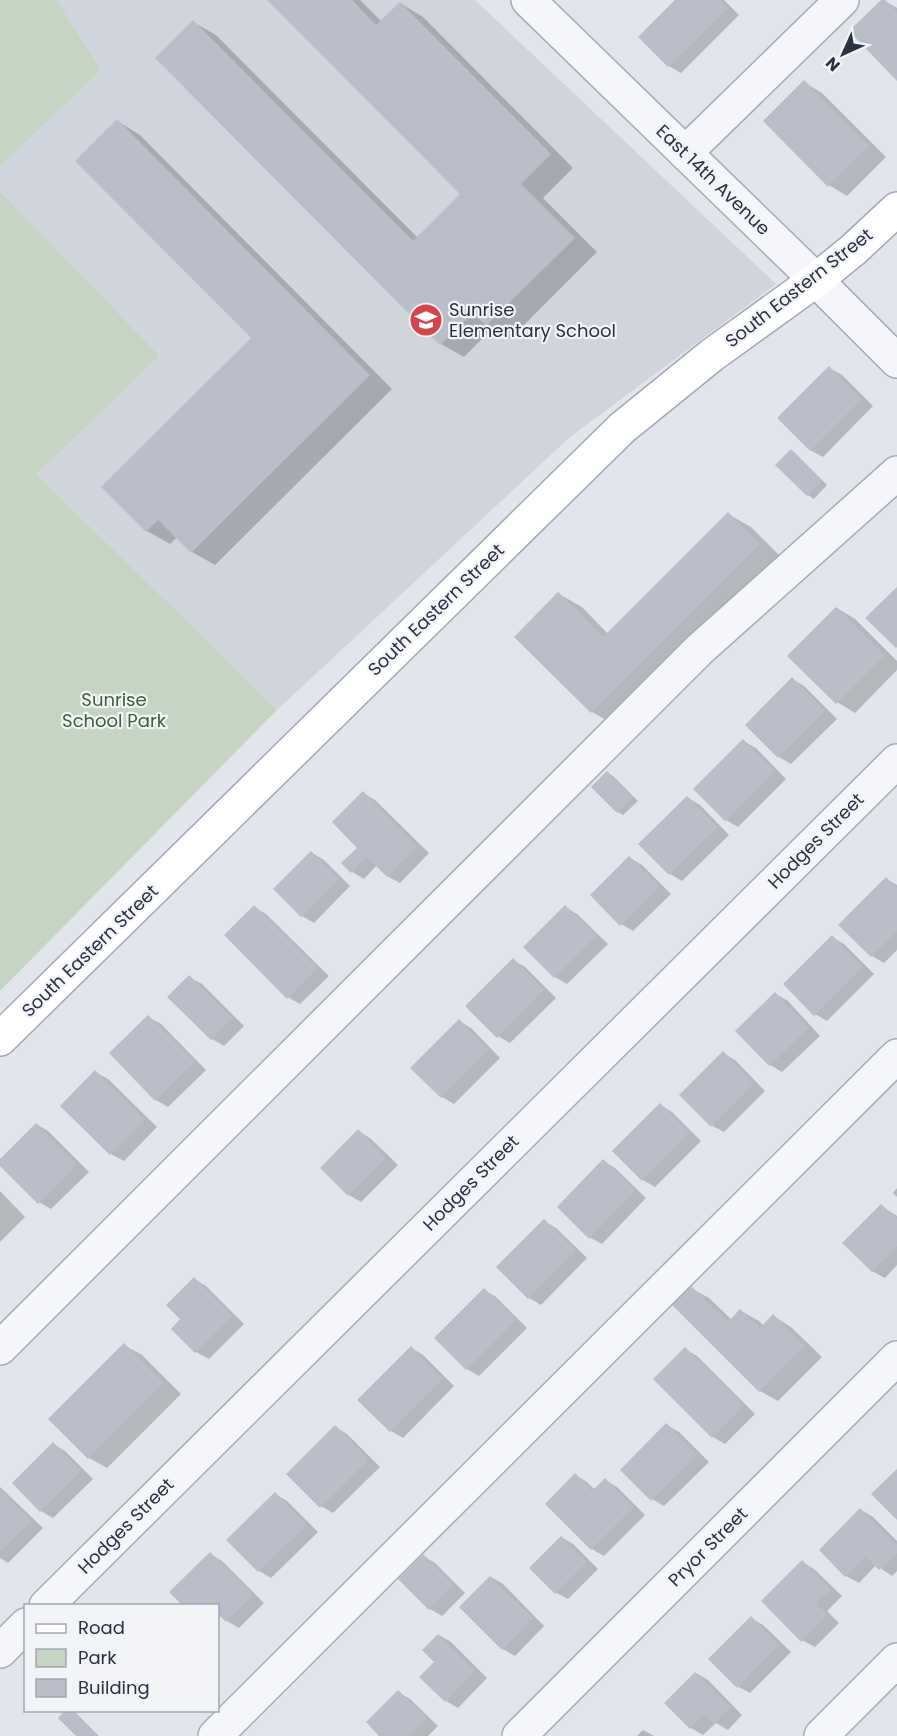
<svg xmlns="http://www.w3.org/2000/svg" width="897" height="1736" viewBox="0 0 897 1736" font-family="Poppins,sans-serif">
<style>
.built{fill:#d0d4dd}
.green{fill:#c6d5c3}
.shadow{fill:#0003}
.building{fill:#b9bec9}
.lines{fill:none;stroke-linecap:round;stroke-linejoin:round}
.minor-casing{stroke:#a7abb6;stroke-width:36}
.major-casing{stroke:#a1a8b7;stroke-width:36}
.minor{stroke:#f5f6f9;stroke-width:33}
.major{stroke:#fff;stroke-width:33}
.labels{text-anchor:middle;stroke-width:4.5;stroke-linejoin:round;paint-order:stroke}
.street-label{font-size:18px;fill:#2a3144;stroke:#f2f4f8}
.poi-label{font-size:18px;fill:#2a3144;stroke:#f2f4f8;text-anchor:start}
.park-label{font-size:18px;fill:#3b6037;stroke:#f2f4f8}
</style>
<rect width="100%" height="100%" fill="#e2e5eb"/>
<path class="built" d="M57,0H475L776,284L570,437L277,710L37,474L160,356L0,191V167L101,70Z"/>
<g class="green">
<path d="M0,0H57L101,70L0,167Z"/>
<path d="M0,191L160,356L37,474L277,710L0,991Z"/>
</g>
<g class="shadow">
<path d="M269,0H360L382,22L400,3L423,17L573,168L543,198L597,252L510,339L493,328L464,357L441,344L193,22L216,35L418,238L462,194Z"/>
<path d="M677,0H724L739,15L681,73L669,66L640,37Z"/>
<path d="M883,0L897,8V79Z"/>
<path d="M804,82L822,93L886,157L847,196L829,185Z"/>
<path d="M117,121L140,135L392,389L215,565L192,552L177,537L170,544L147,531L103,487L253,338Z"/>
<path d="M829,368L842,375L873,406L823,457L810,450Z"/>
<path d="M791,451L796,454L827,485L814,499L808,495L777,465Z"/>
<path d="M728,514L751,527L782,558L615,725L592,712L559,594L582,607L608,634Z"/>
<path d="M837,608L855,619L897,661V670L855,713L837,702Z"/>
<path d="M792,679L804,686L837,719L791,764L779,757L747,725Z"/>
<path d="M743,741L756,748L786,779L738,827L726,820Z"/>
<path d="M608,773L613,776L638,801L623,815L618,812Z"/>
<path d="M363,793L375,800L429,853L400,883L387,876L377,865L364,879L352,872L359,848Z"/>
<path d="M688,798L700,805L729,835L682,881L670,874Z"/>
<path d="M312,853L324,860L350,886L314,923L302,916Z"/>
<path d="M630,858L642,865L671,894L633,931L621,924Z"/>
<path d="M886,879L897,885V950L884,963L872,956Z"/>
<path d="M254,907L266,914L329,976L300,1004L288,997Z"/>
<path d="M565,907L577,914L608,944L567,984L555,977L525,947Z"/>
<path d="M832,937L844,944L874,974L827,1021L815,1014Z"/>
<path d="M513,960L525,967L556,998L510,1043L498,1036Z"/>
<path d="M189,977L202,984L244,1026L224,1046L212,1039Z"/>
<path d="M776,994L788,1001L820,1036L782,1072L770,1065L737,1031Z"/>
<path d="M148,1017L161,1024L206,1070L168,1107L156,1100Z"/>
<path d="M459,1021L471,1028L500,1058L454,1104L442,1097L412,1068Z"/>
<path d="M723,1053L735,1060L765,1091L724,1132L711,1125Z"/>
<path d="M95,1072L108,1079L157,1127L124,1161L111,1154L62,1106Z"/>
<path d="M660,1105L672,1112L701,1141L655,1187L643,1180Z"/>
<path d="M36,1124L48,1131L89,1172L51,1209L39,1202L0,1164V1161Z"/>
<path d="M358,1131L370,1138L398,1165L361,1202L349,1195Z"/>
<path d="M603,1161L615,1168L646,1198L602,1244L589,1237Z"/>
<path d="M897,1188V1197L893,1193Z"/>
<path d="M0,1191L25,1217L0,1242Z"/>
<path d="M881,1206L897,1216V1265L885,1278L872,1271Z"/>
<path d="M544,1221L556,1228L587,1258L541,1305L529,1298Z"/>
<path d="M194,1279L206,1286L244,1324L209,1359L196,1352L173,1329L182,1319Z"/>
<path d="M691,1288L709,1298L732,1320L741,1311L759,1321L764,1326L773,1316L791,1327L822,1357L778,1401L760,1391Z"/>
<path d="M484,1290L496,1297L527,1328L479,1376L467,1369Z"/>
<path d="M124,1345L142,1355L181,1394L107,1468L89,1458L50,1419Z"/>
<path d="M411,1348L423,1355L454,1386L403,1438L391,1431Z"/>
<path d="M685,1349L697,1356L755,1414L725,1444L713,1437Z"/>
<path d="M667,1425L679,1432L709,1462L664,1506L652,1499Z"/>
<path d="M335,1427L347,1434L380,1467L333,1513L321,1506Z"/>
<path d="M53,1444L65,1451L93,1479L53,1518L41,1511L14,1483Z"/>
<path d="M575,1475L587,1482L595,1490L605,1480L617,1487L645,1515L604,1556L592,1549Z"/>
<path d="M0,1487L43,1528L8,1563L0,1558Z"/>
<path d="M275,1494L287,1501L318,1532L271,1578L259,1571L228,1540Z"/>
<path d="M861,1510L873,1517L897,1541V1571L892,1576L876,1565L859,1583L846,1576L821,1550Z"/>
<path d="M561,1537L573,1544L598,1569L568,1599L555,1592Z"/>
<path d="M210,1554L222,1561L264,1603L239,1628L227,1621L219,1613L218,1614V1606H185Z"/>
<path d="M423,1556L435,1563L465,1593L442,1616L430,1609Z"/>
<path d="M802,1562L814,1569L842,1596L827,1611L839,1623L815,1647L802,1640Z"/>
<path d="M491,1577L503,1584L544,1626L515,1656L503,1649Z"/>
<path d="M751,1618L763,1625L791,1652L750,1693L737,1686Z"/>
<path d="M439,1635L451,1642L487,1678L458,1708L446,1701L436,1662Z"/>
<path d="M696,1673L708,1680L742,1715L728,1730L716,1723L703,1735L691,1728L666,1703Z"/>
<path d="M398,1692L410,1699L438,1726L428,1736H382Z"/>
<path d="M643,1730L654,1736H637Z"/>
</g>
<g class="building">
<path d="M267,0H352L376,25L400,2L551,154L521,184L575,238L486,326L473,313L440,345L155,58L193,20L413,241L460,194Z"/>
<path d="M675,0H720L728,8L668,67L638,37Z"/>
<path d="M881,0H885L897,12V81L849,31Z"/>
<path d="M804,80L869,146L828,187L763,121Z"/>
<path d="M117,119L370,375L191,553L158,520L146,532L101,487L251,338L75,161Z"/>
<path d="M829,366L862,399L810,451L777,418Z"/>
<path d="M791,449L822,481L807,496L775,465Z"/>
<path d="M728,512L760,544L591,713L514,637L558,592L603,637Z"/>
<path d="M897,587V647L896,648L865,618Z"/>
<path d="M836,607L885,655L836,704L787,656Z"/>
<path d="M792,677L825,711L778,758L745,725Z"/>
<path d="M743,739L775,771L725,821L693,789Z"/>
<path d="M607,771L633,797L617,813L591,787Z"/>
<path d="M363,791L417,846L387,877L367,857L351,873L341,863L357,848L332,822Z"/>
<path d="M687,796L718,827L669,875L638,844Z"/>
<path d="M311,851L339,878L301,917L273,889Z"/>
<path d="M629,856L660,886L620,926L590,895Z"/>
<path d="M886,877L897,888V931L871,957L838,925Z"/>
<path d="M254,905L317,968L287,999L224,935Z"/>
<path d="M565,905L597,936L554,978L523,947Z"/>
<path d="M832,935L863,967L814,1016L783,984Z"/>
<path d="M513,958L544,990L497,1038L465,1006Z"/>
<path d="M189,975L233,1018L211,1040L167,997Z"/>
<path d="M775,992L809,1028L769,1066L735,1031Z"/>
<path d="M148,1015L195,1062L155,1101L109,1053Z"/>
<path d="M459,1019L489,1050L441,1098L410,1068Z"/>
<path d="M723,1051L754,1083L711,1127L679,1095Z"/>
<path d="M95,1070L145,1120L110,1155L60,1106Z"/>
<path d="M660,1103L690,1133L642,1181L612,1151Z"/>
<path d="M36,1123L77,1164L38,1204L0,1166V1159Z"/>
<path d="M358,1129L386,1158L348,1196L320,1168Z"/>
<path d="M603,1159L635,1190L589,1239L557,1207Z"/>
<path d="M881,1204L897,1219V1246L872,1272L842,1243Z"/>
<path d="M544,1219L576,1251L528,1299L496,1267Z"/>
<path d="M194,1277L233,1316L195,1353L171,1329L180,1319L166,1305Z"/>
<path d="M691,1286L728,1322L740,1309L760,1328L773,1314L805,1346L759,1392L672,1305Z"/>
<path d="M484,1288L516,1320L466,1370L434,1338Z"/>
<path d="M124,1343L164,1383L88,1459L48,1419Z"/>
<path d="M411,1346L443,1379L390,1432L357,1400Z"/>
<path d="M685,1347L744,1406L712,1438L653,1379Z"/>
<path d="M666,1423L697,1454L651,1501L620,1470Z"/>
<path d="M335,1425L369,1459L320,1508L286,1474Z"/>
<path d="M53,1442L81,1471L40,1512L12,1483Z"/>
<path d="M897,1469V1520L871,1494Z"/>
<path d="M575,1473L592,1491L605,1478L634,1507L591,1550L545,1504Z"/>
<path d="M0,1489L32,1521L0,1552Z"/>
<path d="M275,1492L307,1525L258,1572L226,1540Z"/>
<path d="M860,1508L897,1545V1553L879,1570L866,1557L845,1577L819,1550Z"/>
<path d="M561,1536L587,1562L555,1594L529,1568Z"/>
<path d="M210,1552L253,1595L226,1622L218,1614V1606L208,1604L183,1606L169,1592Z"/>
<path d="M423,1554L454,1585L429,1610L398,1579Z"/>
<path d="M802,1560L831,1589L816,1603L828,1615L801,1642L761,1601Z"/>
<path d="M490,1576L533,1618L502,1650L459,1607Z"/>
<path d="M751,1616L779,1645L737,1688L708,1659Z"/>
<path d="M438,1634L476,1671L445,1702L419,1677L434,1662L422,1650Z"/>
<path d="M695,1672L731,1707L714,1724L705,1714L690,1729L664,1703Z"/>
<path d="M398,1690L427,1718L409,1736H379L366,1722Z"/>
<path d="M65,1710H73L99,1736H76L58,1718Z"/>
</g>
<g class="lines">
<defs>
<g id="minor">
<path d="M528,0L816,280L897,361"/>
<path d="M685,153L842,0"/>
<path d="M0,1348L700,649L897,473"/>
<path d="M46,1606L897,761"/>
<path d="M0,1651L26,1625"/>
<path d="M215,1736L897,1056"/>
<path d="M519,1736L897,1358"/>
<path d="M821,1736L897,1660"/>
</g>
<path id="major" d="M0,1039L622,428L712,355L816,280L853,250L897,209"/>
</defs>
<use href="#minor" class="minor-casing"/>
<use href="#major" class="major-casing"/>
<use href="#minor" class="minor"/>
<use href="#major" class="major"/>
</g>
<defs>
<symbol id="school-disc" viewBox="-11 -11 22 22"><circle r="9.5" fill="#d2464f" stroke="#f2f4f8"/><path d="M0-5L7-2L0 1L-7-2ZM-4 1L0 2.5L4 1V4Q0 6-4 4Z" fill="#fff"/></symbol>
</defs>
<g fill-rule="evenodd">
<use href="#school-disc" x="407" y="301" width="38" height="38"/>
</g>
<g class="labels">
<g class="street-label">
<text transform="translate(713 180) rotate(44)" y="6">East 14th Avenue</text>
<text transform="translate(799 288) rotate(-38)" y="6">South Eastern Street</text>
<text transform="translate(436 610) rotate(-44)" y="6">South Eastern Street</text>
<text transform="translate(816 841) rotate(-45)" y="6">Hodges Street</text>
<text transform="translate(90 951) rotate(-44)" y="6">South Eastern Street</text>
<text transform="translate(471 1183) rotate(-45)" y="6">Hodges Street</text>
<text transform="translate(126 1526) rotate(-45)" y="6">Hodges Street</text>
<text transform="translate(708 1547) rotate(-45)" y="6">Pryor Street</text>
</g>
<g class="poi-label">
<text x="449" y="316">Sunrise<tspan x="449" dy="21">Elementary School</tspan></text>
</g>
<g class="park-label">
<text x="114" y="706">Sunrise<tspan x="114" dy="21">School Park</tspan></text>
</g>
</g>
<rect x="24" y="1604" width="195" height="108" fill="#f2f4f8" stroke="#a2a6b0" stroke-width="1.5"/>
<rect x="36" y="1624" width="30" height="9" fill="#ffffff" stroke="#a2a6b0" stroke-width="1.5"/>
<text x="78" y="1634" font-size="18" fill="#2a3144">Road</text>
<rect x="36" y="1649" width="30" height="18" fill="#c6d5c3" stroke="#a2a6b0" stroke-width="1.5"/>
<text x="78" y="1664" font-size="18" fill="#2a3144">Park</text>
<rect x="36" y="1679" width="30" height="18" fill="#b9bec9" stroke="#a2a6b0" stroke-width="1.5"/>
<text x="78" y="1694" font-size="18" fill="#2a3144">Building</text>
<g transform="translate(843 54) rotate(225)" stroke="#f2f4f8" stroke-width="4.5" paint-order="stroke">
<path d="M0-4.5L10 22L0 15L-10 22Z" fill="#2a3144"/>
<text y="-9" font-size="16" font-weight="bold" text-anchor="middle" fill="#2a3144">N</text>
</g>
</svg>
